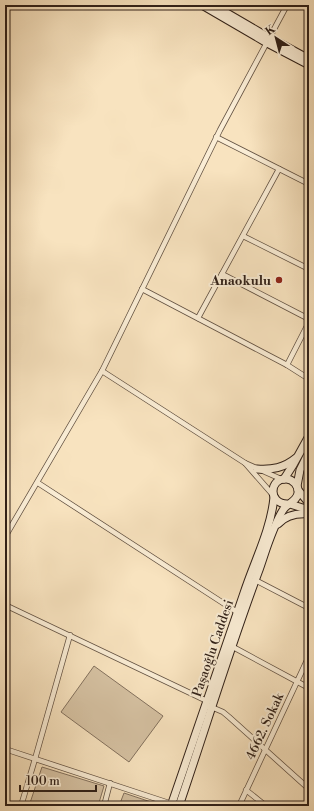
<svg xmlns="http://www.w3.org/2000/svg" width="314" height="811" viewBox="0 0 314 811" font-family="'Libre Bodoni',serif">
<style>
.green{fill:#d6c2a3;stroke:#83715e}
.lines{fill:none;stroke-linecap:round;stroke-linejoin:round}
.street-casing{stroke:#625142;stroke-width:6}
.secondary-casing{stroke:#302018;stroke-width:9}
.street{stroke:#faedd5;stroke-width:4.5}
.secondary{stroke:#faedd5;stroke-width:7}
.poi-dot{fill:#8f2418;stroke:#faedd5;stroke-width:1.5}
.labels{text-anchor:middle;stroke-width:4;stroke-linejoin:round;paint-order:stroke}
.poi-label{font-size:13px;font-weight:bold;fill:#302018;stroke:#faedd5;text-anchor:end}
.street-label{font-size:13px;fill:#302018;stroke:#faedd5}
</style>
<rect width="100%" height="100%" fill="#f8e3bf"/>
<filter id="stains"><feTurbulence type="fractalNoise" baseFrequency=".005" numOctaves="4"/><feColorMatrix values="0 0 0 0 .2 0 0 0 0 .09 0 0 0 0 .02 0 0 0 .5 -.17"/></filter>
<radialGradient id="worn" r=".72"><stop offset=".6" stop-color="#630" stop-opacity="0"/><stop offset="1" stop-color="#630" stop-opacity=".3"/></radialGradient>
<g class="green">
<path d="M94,666L163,716L129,762L61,712Z"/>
<path d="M42,767L104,786L98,806H29Z"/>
<path d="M124,793L163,806H119Z"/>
</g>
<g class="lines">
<defs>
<g id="street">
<path d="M216,137L309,184"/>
<path d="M243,236L309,269"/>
<path d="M222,274L309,319"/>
<path d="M142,289L287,365L309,379"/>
<path d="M198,318L279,169"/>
<path d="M287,365L309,322"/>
<path d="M102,371L245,463"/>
<path d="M38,483L237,612"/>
<path d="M273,495L245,463L281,479"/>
<path d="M5,537L102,371L220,130L287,5"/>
<path d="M255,580L309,608"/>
<path d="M5,605L207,701"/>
<path d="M233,647L309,688"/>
<path d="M209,706L223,712L229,717L309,789"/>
<path d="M5,749L172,804"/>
<path d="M246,790L266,806"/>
<path d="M21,806L35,759L70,635"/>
<path d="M104,806L110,783"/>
<path d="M239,806L309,656"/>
</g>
<g id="secondary">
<path d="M202,5L267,43L309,65"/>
<path d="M213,5L261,33L309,59"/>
<path d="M257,469C272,470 284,468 296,458"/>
<path d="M284,479L293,465L309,436"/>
<path d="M297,486L300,470L309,452"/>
<path d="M298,490L309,503"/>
<path d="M290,504L309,510"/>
<path d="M278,524C286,515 297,513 309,514"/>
<path d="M171,806C195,735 220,664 244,593C254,562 271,530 274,497"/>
<path d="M179,806C206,727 230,647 259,570C266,550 272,528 283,510C287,503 297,502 298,493C299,486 293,479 286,479C269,478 268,504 287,504"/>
</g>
</defs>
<use href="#street" class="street-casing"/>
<use href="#secondary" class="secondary-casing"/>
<use href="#street" class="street"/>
<use href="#secondary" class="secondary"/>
</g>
<circle class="poi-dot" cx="279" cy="280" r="4"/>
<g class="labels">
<g class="poi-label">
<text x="271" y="285">Anaokulu</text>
</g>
<g class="street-label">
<text transform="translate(212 648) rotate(-71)" y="5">Paşaoğlu Caddesi</text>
<text transform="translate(264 726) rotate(-65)" y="5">4662. Sokak</text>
</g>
</g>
<rect width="314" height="811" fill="none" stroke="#f8e3bf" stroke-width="20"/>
<rect x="6" y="6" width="302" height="799" fill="none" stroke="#302018" stroke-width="2"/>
<rect x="10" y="10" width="294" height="791" fill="none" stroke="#302018"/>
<g transform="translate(276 38) rotate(324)" stroke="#faedd5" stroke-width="3" paint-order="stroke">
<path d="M0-3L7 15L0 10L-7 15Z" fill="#302018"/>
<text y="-6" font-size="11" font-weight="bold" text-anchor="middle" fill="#302018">K</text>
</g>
<path d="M20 785v6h76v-6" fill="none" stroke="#302018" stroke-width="2"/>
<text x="26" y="785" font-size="12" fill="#302018" stroke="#faedd5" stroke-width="3" paint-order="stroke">100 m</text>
<rect width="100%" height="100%" filter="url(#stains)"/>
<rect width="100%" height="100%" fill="url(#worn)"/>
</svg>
